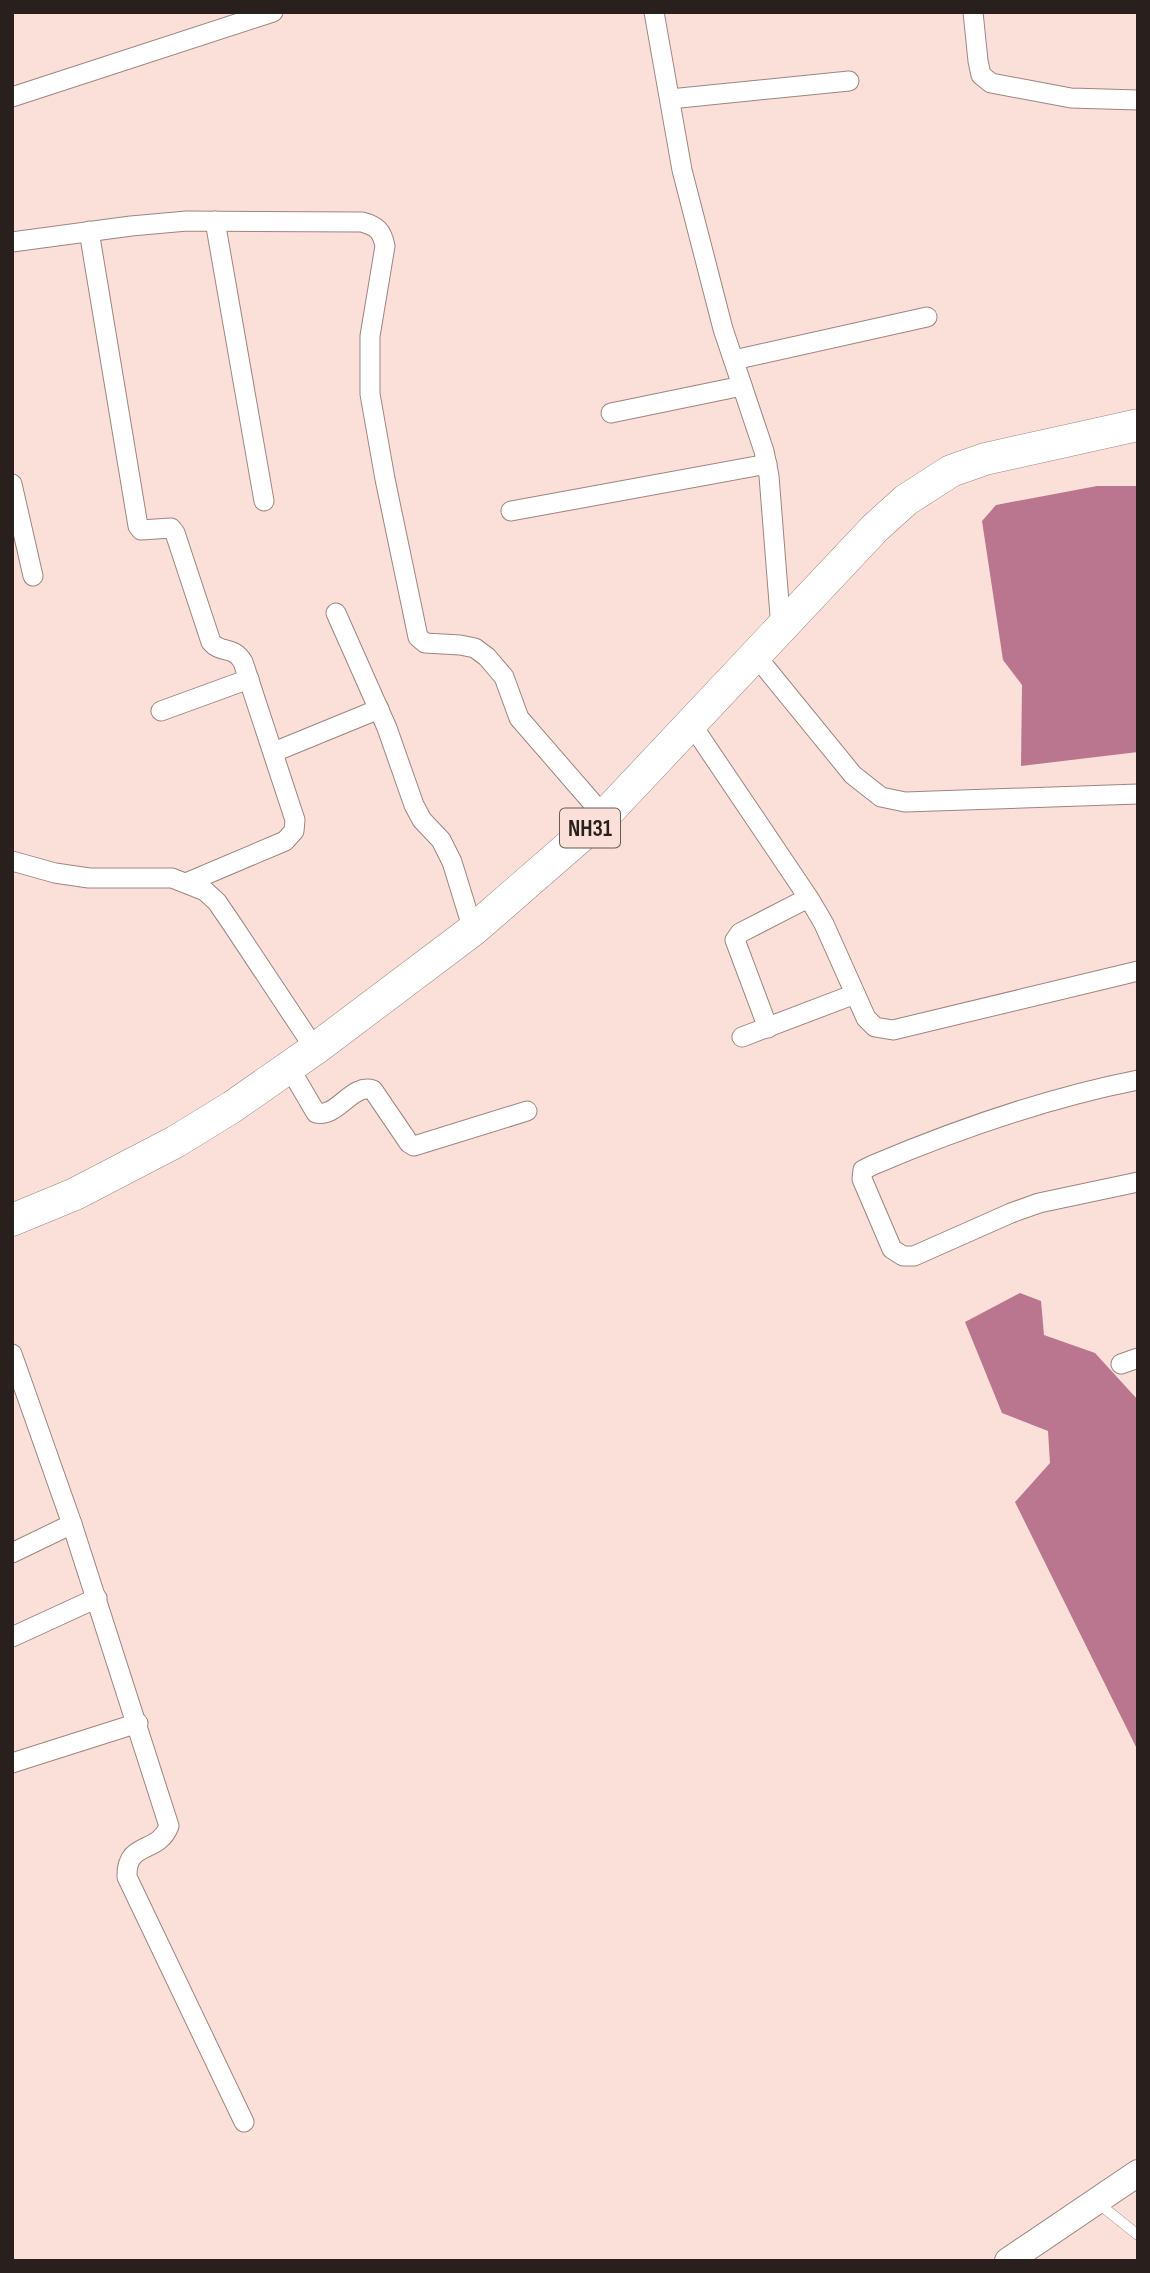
<svg xmlns="http://www.w3.org/2000/svg" width="1150" height="2273" viewBox="0 0 1150 2273" font-family="'Sofia Sans Condensed',sans-serif">
<style>
.water{fill:#ba768f}
.lines{fill:none;stroke-linecap:round;stroke-linejoin:round}
.service-casing{stroke:#9d857e;stroke-width:11}
.minor-casing{stroke:#9d857e;stroke-width:21}
.secondary-casing{stroke:#9d857e;stroke-width:28}
.trunk-casing{stroke:#9d857e;stroke-width:33}
.service{stroke:#fff;stroke-width:10}
.minor{stroke:#fff;stroke-width:19}
.secondary{stroke:#fff;stroke-width:26}
.trunk{stroke:#fff;stroke-width:32}
.labels{text-anchor:middle;stroke-width:7;stroke-linejoin:round;paint-order:stroke}
.shield{fill:#fae0d8;stroke:#685a55;stroke-width:2}
.shield-label{font-size:23px;font-weight:bold;fill:#29201d}
</style>
<rect width="100%" height="100%" fill="#fae0d8"/>
<g class="water">
<path d="M1097,486H1138V752L1021,766L1022,685L1003,660L982,521L996,505Z"/>
<path d="M1020,1293L1041,1301L1044,1335L1095,1353L1138,1400V1751L1015,1502L1050,1463L1048,1431L1002,1413L965,1322Z"/>
</g>
<g class="lines">
<defs>
<path id="service" d="M1099,2204L1138,2235"/>
<g id="minor">
<path d="M654,12L682,170L723,329L764,451L769,476L781,628"/>
<path d="M973,12L978,61L981,75L991,83L1071,98L1138,100"/>
<path d="M12,97L273,12"/>
<path d="M670,99L849,81"/>
<path d="M215,221L264,501"/>
<path d="M89,231L138,526L141,530L171,528L175,533L211,642C221,654 233,645 243,662L295,820L294,831L285,841L186,883"/>
<path d="M12,242L131,226L187,221L362,222C377,226 382,231 385,246L370,336V394L385,479L418,637L425,643L460,645L475,648L487,657L504,677L519,718L604,816"/>
<path d="M734,360L927,317"/>
<path d="M611,413L742,386"/>
<path d="M12,484L33,576"/>
<path d="M511,511L767,464"/>
<path d="M336,613L387,728L414,805L422,820L441,840L452,862L473,930"/>
<path d="M756,656L853,775L881,797L905,802L1138,794"/>
<path d="M161,711L249,679"/>
<path d="M692,725L810,900L824,924L866,1018L875,1027L893,1030L1138,971"/>
<path d="M274,752L379,709"/>
<path d="M12,861L55,873L89,878H172L205,891L217,902L232,924L315,1049"/>
<path d="M768,1028L735,940L740,933L808,898"/>
<path d="M742,1037L855,994"/>
<path d="M289,1067L316,1113C338,1118 351,1083 373,1090L409,1143L414,1146L527,1111"/>
<path d="M1138,1080C1047,1098 958,1129 873,1165L863,1170L862,1179L892,1249L903,1256H914L1011,1213L1039,1203L1138,1182"/>
<path d="M12,1354L72,1524L169,1826C158,1855 126,1840 127,1877L244,2122"/>
<path d="M1121,1364L1138,1358"/>
<path d="M12,1553L72,1524"/>
<path d="M12,1637L97,1598"/>
<path d="M12,1763L138,1723"/>
</g>
<path id="secondary" d="M1008,2261L1138,2173"/>
<path id="trunk" d="M12,1220L75,1194L175,1142L232,1107L315,1049L473,930L604,816L875,528L906,500L951,471L985,459L1138,425"/>
</defs>
<use href="#service" class="service-casing"/>
<use href="#minor" class="minor-casing"/>
<use href="#secondary" class="secondary-casing"/>
<use href="#trunk" class="trunk-casing"/>
<use href="#service" class="service"/>
<use href="#minor" class="minor"/>
<use href="#secondary" class="secondary"/>
<use href="#trunk" class="trunk"/>
</g>
<g class="labels">
<rect class="shield" x="560" y="808.5" width="60" height="39" rx="5"/>
<g class="shield-label">
<text x="590" y="836">NH31</text>
</g>
</g>
<rect width="1150" height="2273" fill="none" stroke="#29201d" stroke-width="28"/>
</svg>
